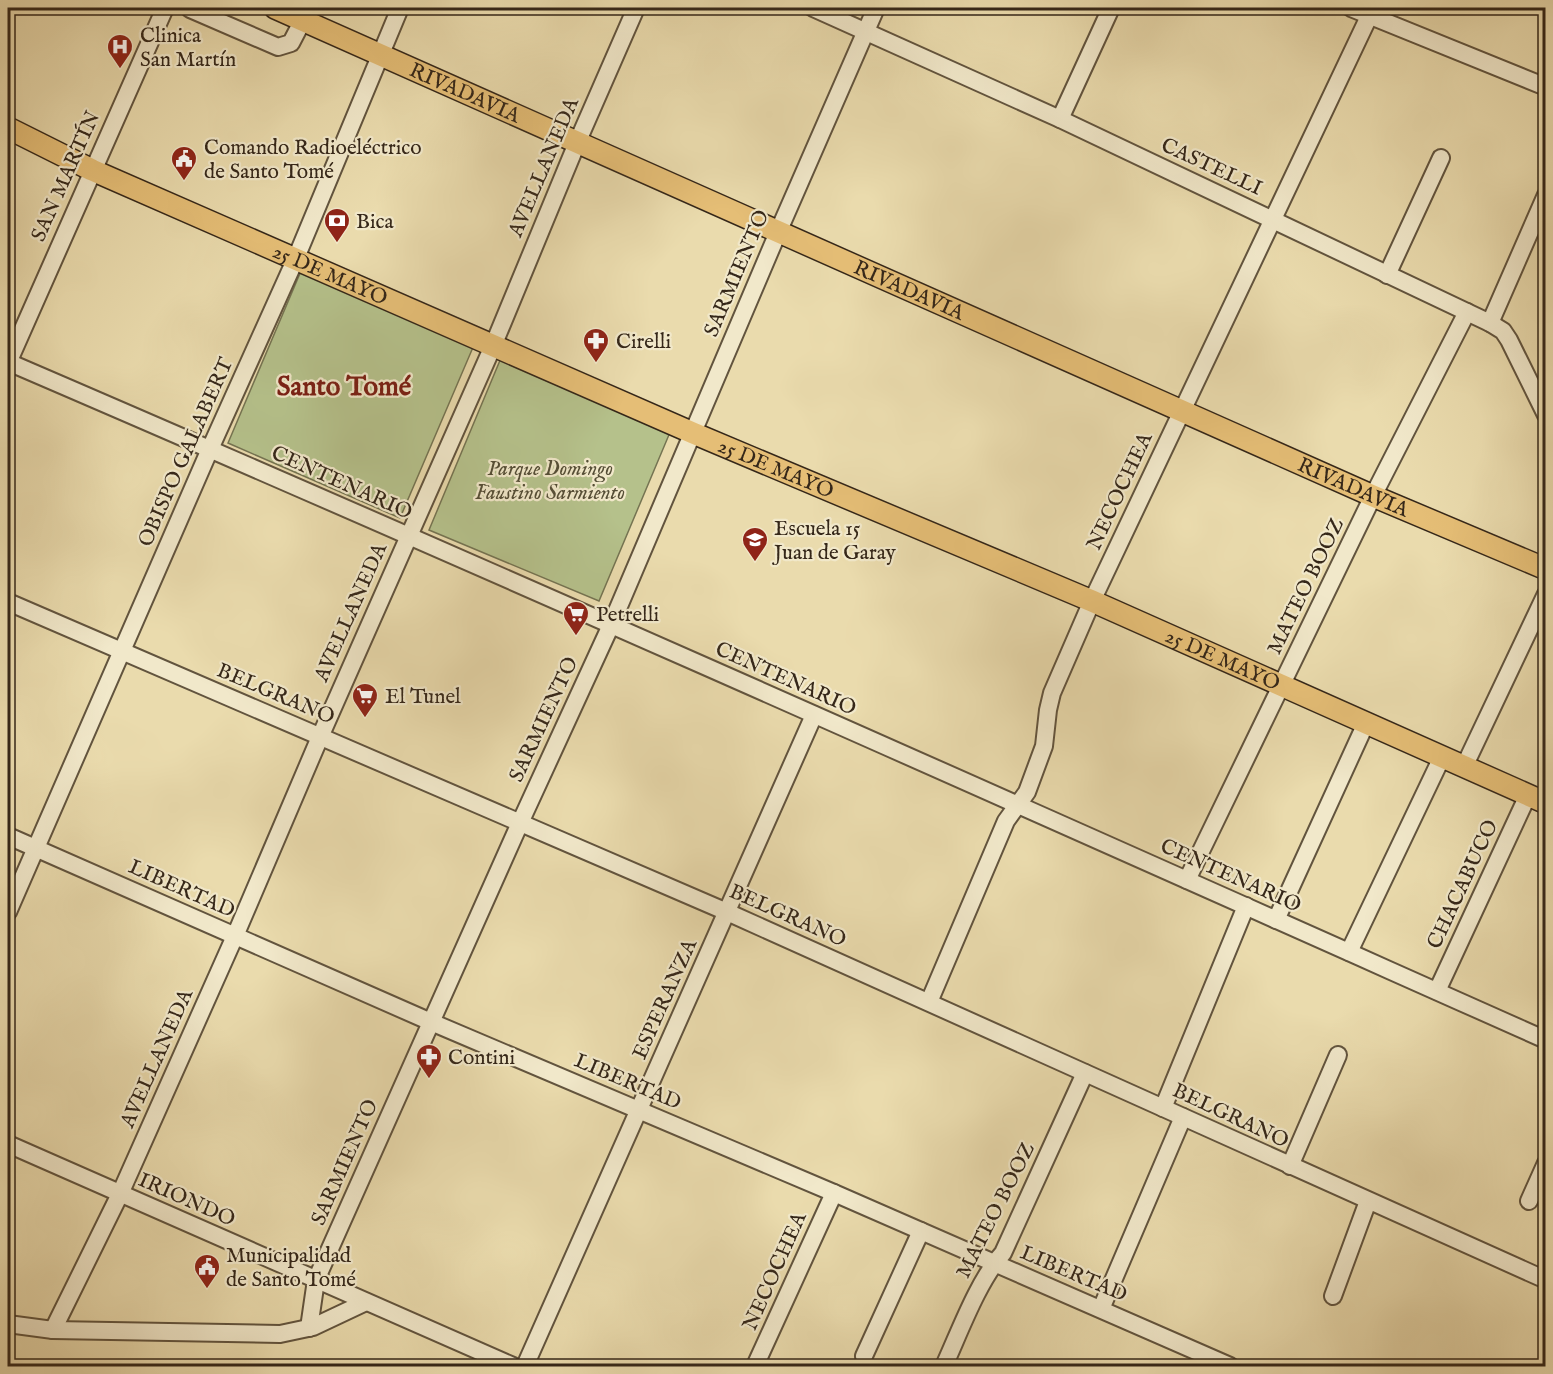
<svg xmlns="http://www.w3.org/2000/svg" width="1553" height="1374" viewBox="0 0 1553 1374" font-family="'IM FELL English',serif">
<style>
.green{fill:#b5c18b;stroke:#757452;stroke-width:1.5}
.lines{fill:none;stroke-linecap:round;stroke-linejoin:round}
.minor-casing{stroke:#62543e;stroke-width:20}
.major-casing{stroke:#352719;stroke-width:24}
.minor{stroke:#f1e8ca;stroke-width:16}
.major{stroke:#e5be76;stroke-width:21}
.labels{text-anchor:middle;stroke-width:4.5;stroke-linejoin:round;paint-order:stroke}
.poi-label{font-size:21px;fill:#352719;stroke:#f1e8ca;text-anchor:start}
.street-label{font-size:21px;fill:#352719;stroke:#f1e8ca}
.park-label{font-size:21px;font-style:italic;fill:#554e36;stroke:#f1e8ca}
.district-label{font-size:27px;font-weight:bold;fill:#7a1f14;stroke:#f1e8ca}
</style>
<rect width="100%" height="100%" fill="#eadbad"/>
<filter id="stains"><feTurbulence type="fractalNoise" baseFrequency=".00333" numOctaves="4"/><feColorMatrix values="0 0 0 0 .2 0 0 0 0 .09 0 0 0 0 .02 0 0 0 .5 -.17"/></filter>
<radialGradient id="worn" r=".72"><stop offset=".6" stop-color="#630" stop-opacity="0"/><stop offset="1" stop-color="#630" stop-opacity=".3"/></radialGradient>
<g class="green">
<path d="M301,271L474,345L400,518L228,443Z"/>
<path d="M501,358L671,430L599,601L429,530Z"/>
</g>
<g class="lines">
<defs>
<g id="minor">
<path d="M813,8L1060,119L1490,323L1503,331L1509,340L1546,415"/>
<path d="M1351,8L1546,87"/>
<path d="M190,9L278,47L291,43L303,20"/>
<path d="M1060,119L1111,8"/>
<path d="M1387,275L1441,158"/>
<path d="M1490,323L1546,195"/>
<path d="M8,362C522,583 1034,812 1546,1040"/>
<path d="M8,363L165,8"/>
<path d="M8,602L727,912L1546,1280"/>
<path d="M1464,767L1546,594"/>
<path d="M8,836L431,1022L834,1193L1230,1366"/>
<path d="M1187,880L1373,496L1467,312"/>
<path d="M8,912L210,449L296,258L400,8"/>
<path d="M1276,920L1366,723"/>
<path d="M1349,952L1442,757"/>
<path d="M1437,991L1528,795"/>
<path d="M929,1002L1006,821L1027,792L1044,746L1048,710L1052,693L1092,601L1373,8"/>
<path d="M1163,1108L1246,906"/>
<path d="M8,1144L513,1366"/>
<path d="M1290,1166L1338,1055"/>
<path d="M1529,1201L1546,1163"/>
<path d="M1333,1296L1368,1201"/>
<path d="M1101,1309L1183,1117"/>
<path d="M8,1324L53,1330L280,1334L313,1327L366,1302"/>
<path d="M309,1328L316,1280L520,823L611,625L779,230L876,8"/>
<path d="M53,1330L120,1194L235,936L320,737L493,346L577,143L636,8"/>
<path d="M864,1356L921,1231"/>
<path d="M525,1366L814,715"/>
<path d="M755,1366L834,1193"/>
<path d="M944,1366C960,1331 978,1281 1003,1253L1085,1073"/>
</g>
<g id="major">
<path id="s1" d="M275,8L1373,496L1546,569"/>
<path id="s2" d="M8,128L92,170L693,433L1092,601L1546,803"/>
</g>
</defs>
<use href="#minor" class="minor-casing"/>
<use href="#major" class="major-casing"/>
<use href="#minor" class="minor"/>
<use href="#major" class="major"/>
</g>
<defs>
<symbol id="hospital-pin" viewBox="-11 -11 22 30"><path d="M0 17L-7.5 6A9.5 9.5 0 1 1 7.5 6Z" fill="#8f2418" stroke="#f1e8ca"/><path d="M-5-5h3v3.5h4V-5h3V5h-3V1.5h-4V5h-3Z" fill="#fff"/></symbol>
<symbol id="civic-pin" viewBox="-11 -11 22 30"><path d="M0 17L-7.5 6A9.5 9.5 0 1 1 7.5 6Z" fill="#8f2418" stroke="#f1e8ca"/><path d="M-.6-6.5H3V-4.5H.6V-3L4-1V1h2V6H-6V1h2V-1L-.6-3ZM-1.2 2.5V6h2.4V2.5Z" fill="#fff"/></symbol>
<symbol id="bank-pin" viewBox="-11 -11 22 30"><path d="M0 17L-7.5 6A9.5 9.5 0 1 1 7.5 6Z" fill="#8f2418" stroke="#f1e8ca"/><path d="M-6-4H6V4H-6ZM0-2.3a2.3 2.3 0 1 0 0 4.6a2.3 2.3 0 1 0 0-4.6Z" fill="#fff"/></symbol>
<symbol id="pharmacy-pin" viewBox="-11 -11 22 30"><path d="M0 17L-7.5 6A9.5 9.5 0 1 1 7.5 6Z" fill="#8f2418" stroke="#f1e8ca"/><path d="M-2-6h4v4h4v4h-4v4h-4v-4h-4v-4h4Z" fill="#fff"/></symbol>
<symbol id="school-pin" viewBox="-11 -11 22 30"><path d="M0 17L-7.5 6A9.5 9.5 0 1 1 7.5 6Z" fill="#8f2418" stroke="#f1e8ca"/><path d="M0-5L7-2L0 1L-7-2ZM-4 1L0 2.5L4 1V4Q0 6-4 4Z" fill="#fff"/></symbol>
<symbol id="supermarket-pin" viewBox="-11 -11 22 30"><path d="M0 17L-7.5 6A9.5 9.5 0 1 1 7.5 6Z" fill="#8f2418" stroke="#f1e8ca"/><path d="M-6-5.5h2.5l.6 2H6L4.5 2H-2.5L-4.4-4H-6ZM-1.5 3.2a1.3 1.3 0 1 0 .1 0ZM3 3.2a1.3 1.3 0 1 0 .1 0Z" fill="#fff"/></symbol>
</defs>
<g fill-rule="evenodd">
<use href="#hospital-pin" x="105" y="32" width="30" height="40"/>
<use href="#civic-pin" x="169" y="144" width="30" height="40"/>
<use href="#bank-pin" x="322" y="206" width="30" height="40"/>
<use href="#pharmacy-pin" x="581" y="326" width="30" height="40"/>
<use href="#school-pin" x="740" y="525" width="30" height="40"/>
<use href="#supermarket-pin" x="561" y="599" width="30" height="40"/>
<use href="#supermarket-pin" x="350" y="681" width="30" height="40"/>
<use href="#pharmacy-pin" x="414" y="1042" width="30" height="40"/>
<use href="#civic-pin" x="192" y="1252" width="30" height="40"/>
</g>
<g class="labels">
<g class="poi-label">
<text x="140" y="42">Clinica<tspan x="140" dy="24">San Martín</tspan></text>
<text x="204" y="154">Comando Radioeléctrico<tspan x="204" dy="24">de Santo Tomé</tspan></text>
<text x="356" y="228">Bica</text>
<text x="616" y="348">Cirelli</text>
<text x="774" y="535">Escuela 15<tspan x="774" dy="24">Juan de Garay</tspan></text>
<text x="596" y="621">Petrelli</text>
<text x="385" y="703">El Tunel</text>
<text x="448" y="1064">Contini</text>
<text x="226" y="1262">Municipalidad<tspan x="226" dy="24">de Santo Tomé</tspan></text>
</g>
<g class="street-label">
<text dy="7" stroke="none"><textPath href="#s1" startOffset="208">RIVADAVIA</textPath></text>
<text transform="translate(1212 166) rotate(25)" y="7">CASTELLI</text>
<text transform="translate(543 167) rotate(-67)" y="7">AVELLANEDA</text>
<text transform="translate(65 176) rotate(-66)" y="7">SAN MARTÍN</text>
<text dy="7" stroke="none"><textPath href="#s2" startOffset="354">25 DE MAYO</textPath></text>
<text transform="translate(736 273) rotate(-67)" y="7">SARMIENTO</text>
<text dy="7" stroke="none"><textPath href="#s1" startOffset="694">RIVADAVIA</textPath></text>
<text transform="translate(185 452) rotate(-66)" y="7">OBISPO GALABERT</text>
<text dy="7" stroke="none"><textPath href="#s2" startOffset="840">25 DE MAYO</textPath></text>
<text transform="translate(342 482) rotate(24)" y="7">CENTENARIO</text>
<text dy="7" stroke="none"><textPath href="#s1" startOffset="1180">RIVADAVIA</textPath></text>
<text transform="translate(1119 491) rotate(-65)" y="7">NECOCHEA</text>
<text transform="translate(1305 586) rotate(-64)" y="7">MATEO BOOZ</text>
<text transform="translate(350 612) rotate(-66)" y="7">AVELLANEDA</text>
<text dy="7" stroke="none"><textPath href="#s2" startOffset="1326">25 DE MAYO</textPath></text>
<text transform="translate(786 678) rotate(24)" y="7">CENTENARIO</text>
<text transform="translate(276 693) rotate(23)" y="7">BELGRANO</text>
<text transform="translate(543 719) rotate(-65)" y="7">SARMIENTO</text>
<text transform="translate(1231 875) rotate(24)" y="7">CENTENARIO</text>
<text transform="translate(1462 884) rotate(-65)" y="7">CHACABUCO</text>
<text transform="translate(182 888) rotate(24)" y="7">LIBERTAD</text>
<text transform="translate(788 915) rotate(24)" y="7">BELGRANO</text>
<text transform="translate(664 999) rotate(-66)" y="7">ESPERANZA</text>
<text transform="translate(156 1058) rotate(-66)" y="7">AVELLANEDA</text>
<text transform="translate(628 1081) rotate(23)" y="7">LIBERTAD</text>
<text transform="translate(1231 1115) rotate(25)" y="7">BELGRANO</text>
<text transform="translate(344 1162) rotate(-66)" y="7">SARMIENTO</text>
<text transform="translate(187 1199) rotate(24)" y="7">IRIONDO</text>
<text transform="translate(995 1210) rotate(-63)" y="7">MATEO BOOZ</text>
<text transform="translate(774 1271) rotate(-66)" y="7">NECOCHEA</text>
<text transform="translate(1074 1273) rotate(23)" y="7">LIBERTAD</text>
</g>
<g class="park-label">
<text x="550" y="475">Parque Domingo<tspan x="550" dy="24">Faustino Sarmiento</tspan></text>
</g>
<g class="district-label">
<text x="344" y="395">Santo Tomé</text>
</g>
</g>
<rect width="1553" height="1374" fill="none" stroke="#eadbad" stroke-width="30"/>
<rect x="9" y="9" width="1535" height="1356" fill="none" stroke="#352719" stroke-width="3"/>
<rect x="15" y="15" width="1523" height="1344" fill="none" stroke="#352719" stroke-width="1.5"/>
<rect width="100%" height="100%" filter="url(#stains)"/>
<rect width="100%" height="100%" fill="url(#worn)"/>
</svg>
